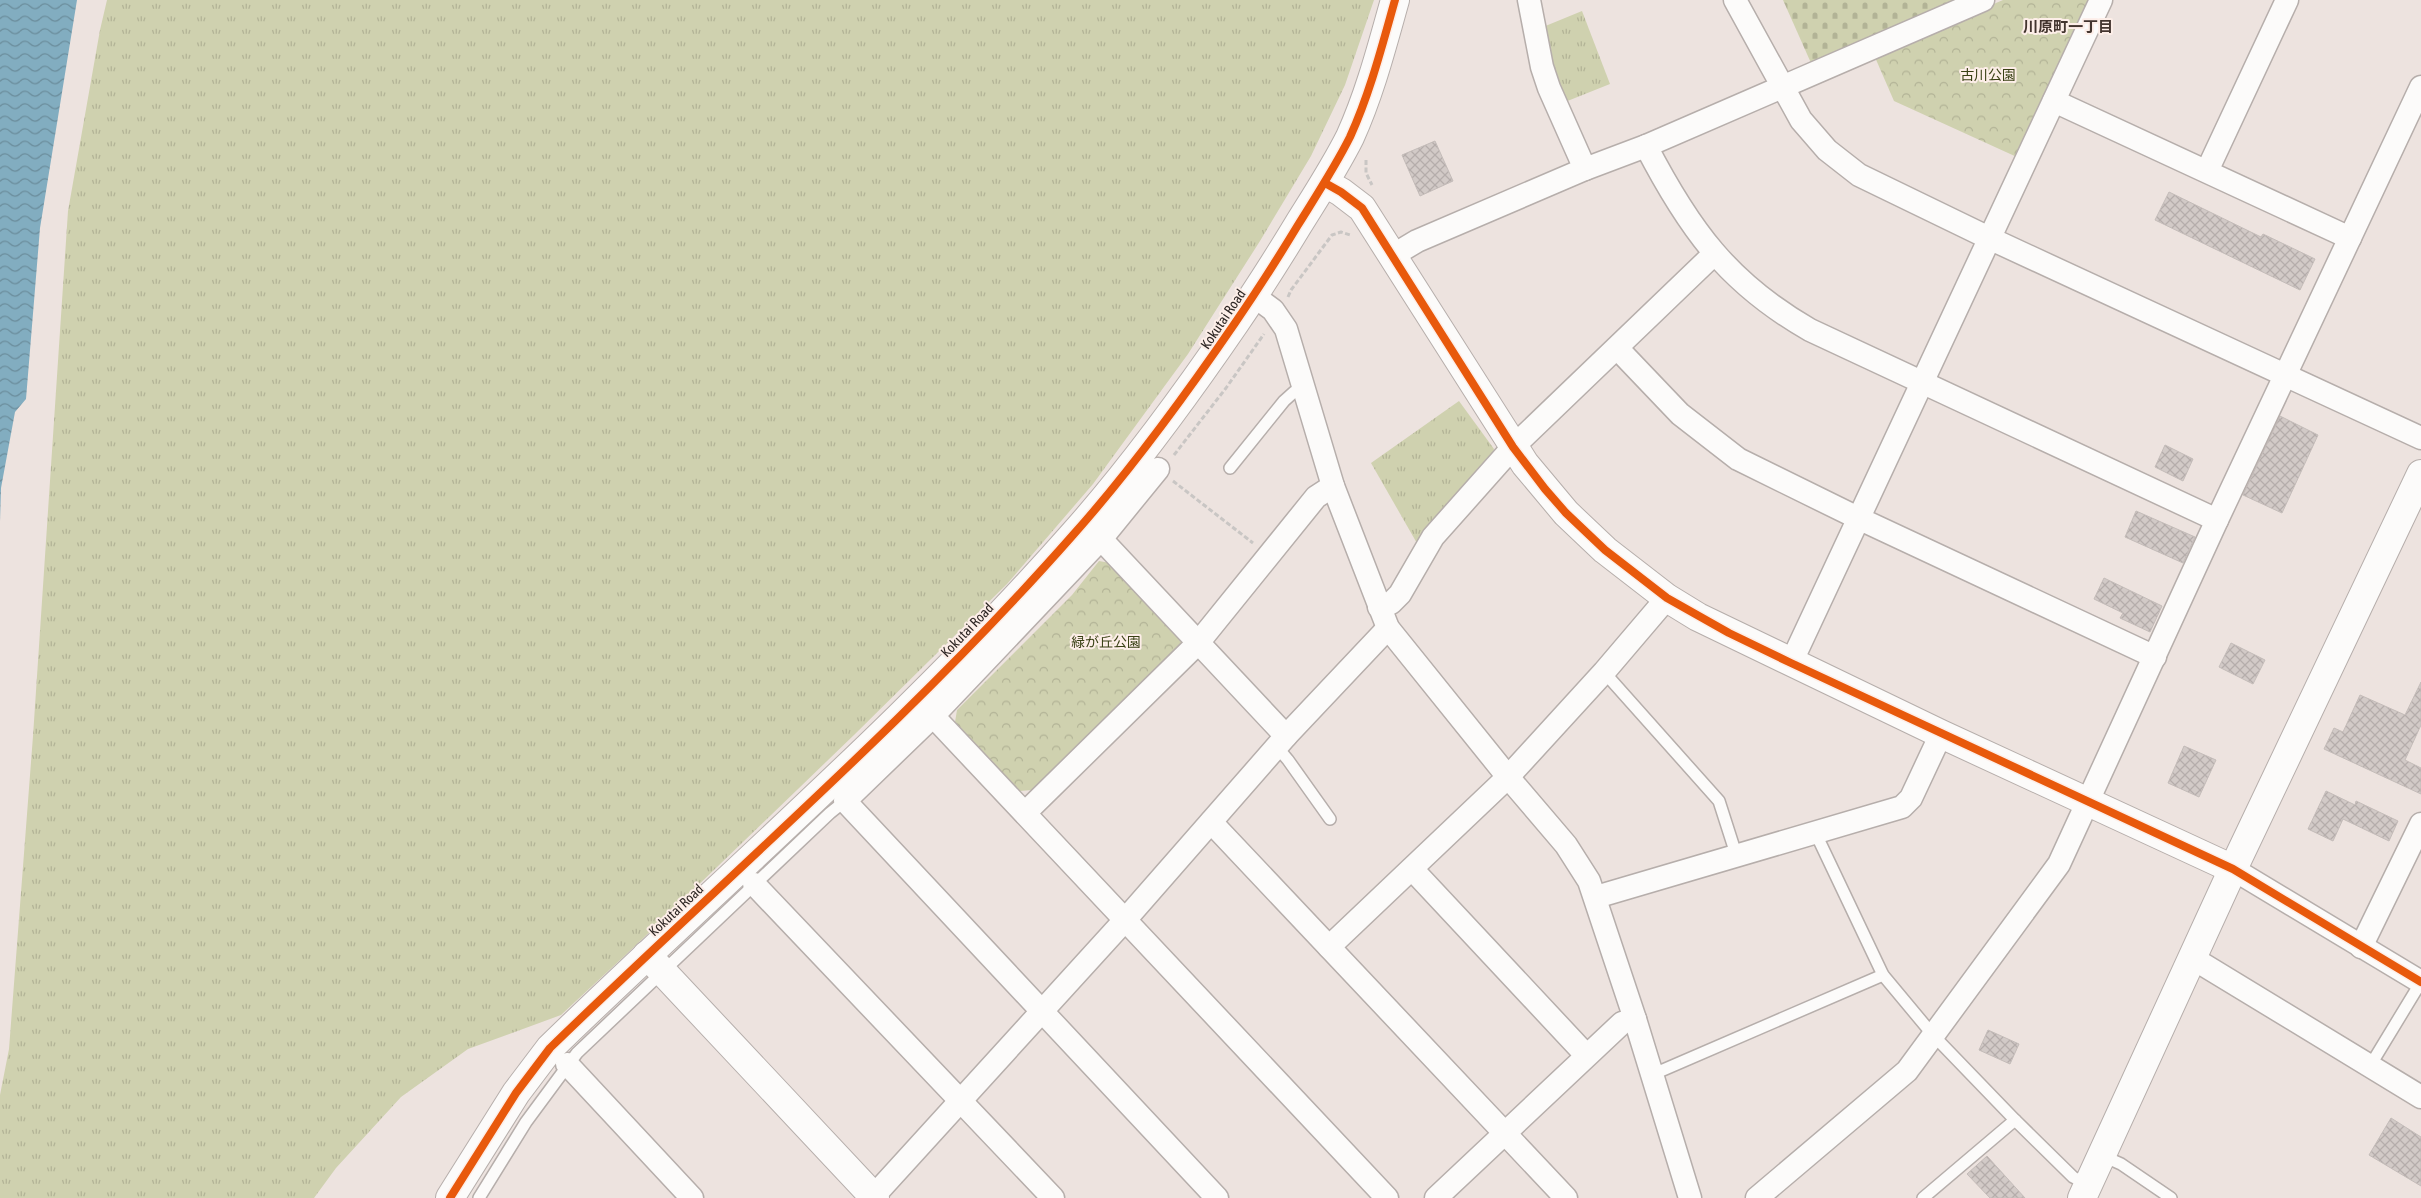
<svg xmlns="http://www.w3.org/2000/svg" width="2421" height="1198" viewBox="0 0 2421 1198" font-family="'Asap Condensed','Noto Sans JP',sans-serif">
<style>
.grass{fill:url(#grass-tufts)}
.cemetery{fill:url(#cemetery-stones)}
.park{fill:url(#park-crowns)}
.water{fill:url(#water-waves)}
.building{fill:url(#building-cross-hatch);stroke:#c4bcb9}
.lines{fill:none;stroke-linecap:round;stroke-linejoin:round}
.service-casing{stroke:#b6aeab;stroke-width:14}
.minor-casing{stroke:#b6aeab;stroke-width:25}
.tertiary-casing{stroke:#b6aeab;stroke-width:30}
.path{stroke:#c9c6c4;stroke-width:3;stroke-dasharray:5 2.5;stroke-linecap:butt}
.service{stroke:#fcfbfa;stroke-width:11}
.minor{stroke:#fcfbfa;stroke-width:22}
.tertiary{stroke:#fcfbfa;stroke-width:28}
.cycleway-casing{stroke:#fdeee8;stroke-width:11}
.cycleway{stroke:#e8590c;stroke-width:8}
.labels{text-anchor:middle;stroke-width:4;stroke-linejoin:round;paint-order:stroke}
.park-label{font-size:14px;fill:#3a4115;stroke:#fdeee8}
.street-label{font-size:14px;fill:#2d2624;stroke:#fdeee8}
.neighbourhood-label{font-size:15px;font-weight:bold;fill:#43352f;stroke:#fdeee8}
</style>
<defs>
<pattern id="grass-tufts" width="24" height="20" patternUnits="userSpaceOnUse" patternTransform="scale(1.25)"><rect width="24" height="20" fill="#cfd1af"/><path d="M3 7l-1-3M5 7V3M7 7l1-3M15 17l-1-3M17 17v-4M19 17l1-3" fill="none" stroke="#b2b396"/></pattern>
<pattern id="cemetery-stones" width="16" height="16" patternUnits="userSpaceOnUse" patternTransform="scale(1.25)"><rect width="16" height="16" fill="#cfd1af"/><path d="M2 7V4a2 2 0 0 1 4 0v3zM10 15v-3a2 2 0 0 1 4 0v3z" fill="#b2b396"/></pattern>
<pattern id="park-crowns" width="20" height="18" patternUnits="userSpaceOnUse" patternTransform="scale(1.25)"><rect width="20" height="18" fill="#cfd1af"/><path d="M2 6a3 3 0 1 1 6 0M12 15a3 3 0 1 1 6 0" fill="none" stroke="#b2b396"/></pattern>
<pattern id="water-waves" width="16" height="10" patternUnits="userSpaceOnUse" patternTransform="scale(1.25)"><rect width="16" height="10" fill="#82adc0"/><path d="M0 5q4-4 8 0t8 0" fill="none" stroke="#6b8d9c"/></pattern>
<pattern id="building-cross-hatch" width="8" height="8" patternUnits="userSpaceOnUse" patternTransform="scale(1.25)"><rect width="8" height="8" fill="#d2cac7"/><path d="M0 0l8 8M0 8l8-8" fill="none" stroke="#b5adab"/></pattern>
</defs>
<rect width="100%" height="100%" fill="#ede3df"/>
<g class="grass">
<path d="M107,0H1374L1345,85L1311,156L1260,241L1188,354L1093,484L1007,584L854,735L634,947L561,1015L468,1049L401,1097L336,1168L314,1198H0V1095L9,1049L33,736L68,211L100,30Z"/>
<path d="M1582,11L1610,84L1565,102L1554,77L1543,27Z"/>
<path d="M1459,401L1494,449L1492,456L1418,545L1371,463Z"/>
</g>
<path class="cemetery" d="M1783,0H1962L1811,63Z"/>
<g class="park">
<path d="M2003,0H2093L2019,158L1894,101L1874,55Z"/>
<path d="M1099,561L1110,563L1180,638L1182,648L1032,790L1020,791L955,722L957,710L1072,595Z"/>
</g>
<path class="water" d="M0,0H77L40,228L26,399L15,412L1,488L0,522Z"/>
<g class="building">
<path d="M1435,141L1453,181L1420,196L1402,155Z"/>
<path d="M2169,192L2261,237L2263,234L2315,259L2300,290L2155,220Z"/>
<path d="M2280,416L2318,435L2282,513L2243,495Z"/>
<path d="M2165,445L2193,459L2183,481L2155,467Z"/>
<path d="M2136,511L2195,537L2183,563L2125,537Z"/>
<path d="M2104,578L2162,606L2150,632L2120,618L2123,613L2094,599Z"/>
<path d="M2231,643L2265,660L2253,684L2219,667Z"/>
<path d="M2421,682V725L2405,760L2421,768V794L2324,749L2334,728L2343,732L2360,695L2405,715Z"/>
<path d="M2184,746L2216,760L2199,797L2168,783Z"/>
<path d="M2326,791L2355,805L2356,801L2398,821L2389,841L2343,819L2333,841L2308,829Z"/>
<path d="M1988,1030L2019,1044L2010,1064L1979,1050Z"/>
<path d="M2391,1118L2421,1137V1186L2369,1155Z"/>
<path d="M1987,1156L2025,1198H1990L1967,1174Z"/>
</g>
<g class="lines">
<defs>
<g id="service">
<path d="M1230,468L1284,401L1294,392L1304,389"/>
<path d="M1604,672L1719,801L1736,854"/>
<path d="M1277,747L1288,760L1330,819"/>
<path d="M1816,834L1883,975L1933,1035L2015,1120L2073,1177L2088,1185"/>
<path d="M2370,1066L2421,982"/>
<path d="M1652,1072L1663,1070L1883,975"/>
<path d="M2103,1156L2121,1164L2171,1198"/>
<path d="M479,1198L526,1122L577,1053L830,813L845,801"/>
<path d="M1923,1198L2015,1120"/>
</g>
<g id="minor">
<path d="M1529,0L1542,67L1549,88L1585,169"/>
<path d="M1735,0L1801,120L1827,150L1859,175L1991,239L2421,438"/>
<path d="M2054,101L2350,238"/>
<path d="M1646,146C1689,229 1728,283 1810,330L2217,520"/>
<path d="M2207,171L2287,0"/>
<path d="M1392,256L1417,241L1585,169L1646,146L1983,0"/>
<path d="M1254,296L1273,310L1286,329L1333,486L1388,628L1508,777L1566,845L1589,881L1635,1019L1690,1198"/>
<path d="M1617,348L1680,414L1738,459L1860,519L2155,657"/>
<path d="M1158,469L1101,539L933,716L845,801L1217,1198"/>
<path d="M1101,539L1286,736"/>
<path d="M1379,607L1391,603L1400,594L1433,537L1513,447L1714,254"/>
<path d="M1791,663L2101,0"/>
<path d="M933,716L1387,1198"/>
<path d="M1025,813L1198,643L1316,497L1333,486"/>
<path d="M1211,822L1566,1198"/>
<path d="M1412,869L1586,1055"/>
<path d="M2233,869L2421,982"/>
<path d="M754,884L1053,1198"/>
<path d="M1596,897L1902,807L1911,798L1941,734"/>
<path d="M1329,947L1508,777L1604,672L1667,598"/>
<path d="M2361,947L2421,824"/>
<path d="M2194,959L2421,1097"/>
<path d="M567,1064L692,1198"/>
<path d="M872,1198L1125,920L1286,736L1388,628"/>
<path d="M1436,1198L1622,1023L1635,1019"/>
<path d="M1757,1198L1907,1071L2059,864L2217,520L2421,87"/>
</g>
<g id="tertiary">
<path d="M1325,183L1341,192L1362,208L1525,464L1566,513L1605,550L1667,598L1698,617L1941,734L2233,869"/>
<path d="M647,955L875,1198"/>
<path d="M450,1198L516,1093L550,1048C725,878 912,718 1073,535C1132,469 1185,396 1235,323C1257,291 1278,258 1298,225C1316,196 1335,167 1350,137C1370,93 1382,46 1395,0"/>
<path d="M2082,1198L2233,869L2421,474"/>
</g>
</defs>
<use href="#service" class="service-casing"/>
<use href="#minor" class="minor-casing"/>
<use href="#tertiary" class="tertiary-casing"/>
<g class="path">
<path d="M1366,160V173L1372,185"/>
<path d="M1288,297L1291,290L1332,235L1341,232L1350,235"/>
<path d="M1174,455L1226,388L1264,334"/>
<path d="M1173,481L1253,543"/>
</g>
<use href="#service" class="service"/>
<use href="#minor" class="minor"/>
<use href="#tertiary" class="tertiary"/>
<defs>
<g id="cycleway">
<path d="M1325,183L1341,192L1362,208L1513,447L1545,489L1566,513L1605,550L1667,598L1729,633L1791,663L2233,869L2421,982"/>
<path d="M450,1198L516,1093L550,1048C725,878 912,718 1073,535C1132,469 1185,396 1235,323C1257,291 1278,258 1298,225C1316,196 1335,167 1350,137C1370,93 1382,46 1395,0"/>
</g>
</defs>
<use href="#cycleway" class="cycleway-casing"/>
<use href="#cycleway" class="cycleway"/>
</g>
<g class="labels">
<g class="park-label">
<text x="1988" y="80">古川公園</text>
<text x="1106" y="647">緑が丘公園</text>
</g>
<g class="street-label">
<text transform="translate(1223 319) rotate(-56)" y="5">Kokutai Road</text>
<text transform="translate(967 630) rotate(-46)" y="5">Kokutai Road</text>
<text transform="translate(676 910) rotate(-43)" y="5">Kokutai Road</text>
</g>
<g class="neighbourhood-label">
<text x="2068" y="32">川原町一丁目</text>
</g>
</g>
</svg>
